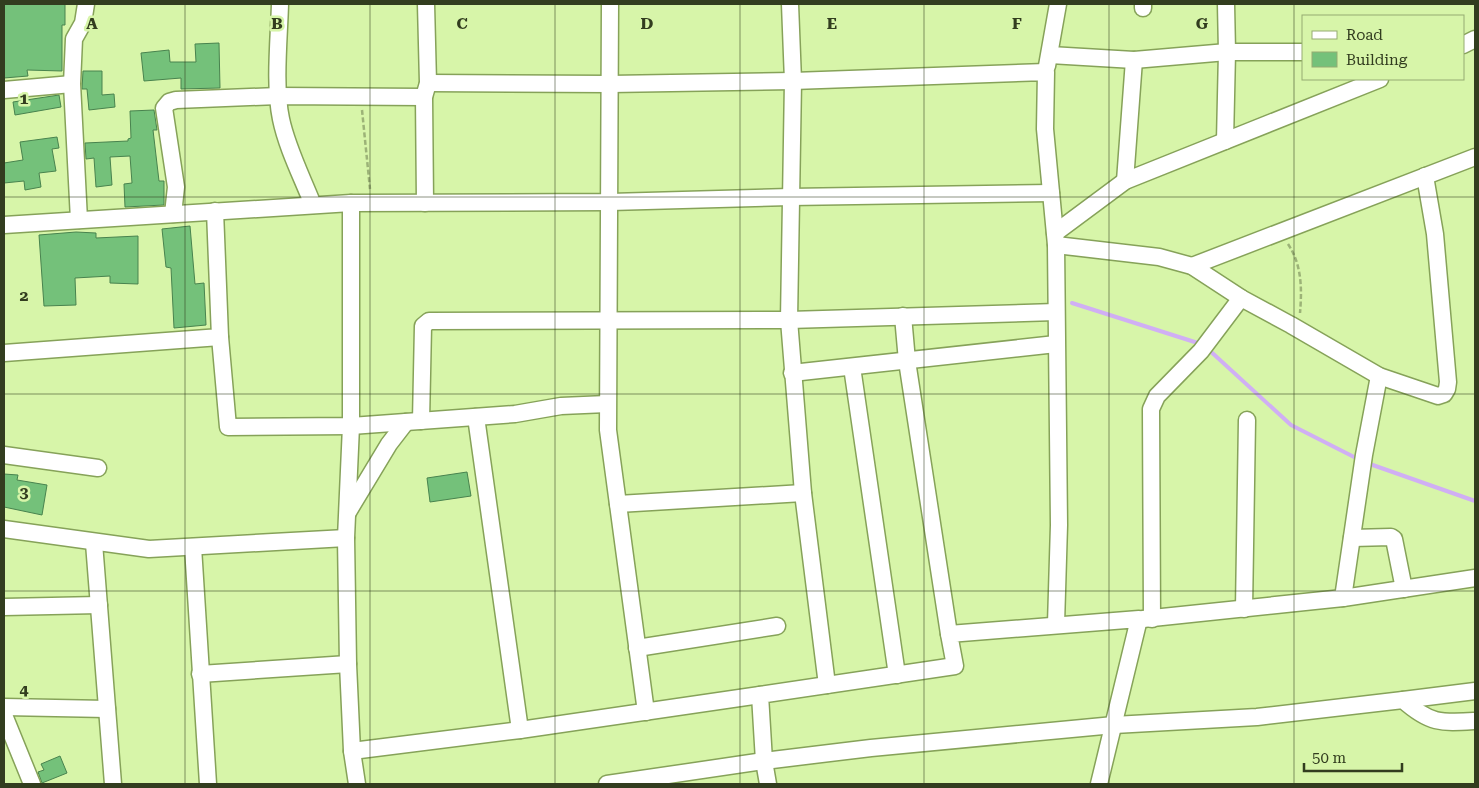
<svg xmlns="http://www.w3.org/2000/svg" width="1479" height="788" viewBox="0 0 1479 788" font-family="'Roboto Serif',serif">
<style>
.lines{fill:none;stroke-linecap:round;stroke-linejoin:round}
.stream{stroke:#d0aff4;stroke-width:4}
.building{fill:#74c17a;stroke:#48834e}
.minor-casing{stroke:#86a259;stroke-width:19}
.path{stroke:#9cb377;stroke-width:2.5;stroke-dasharray:5 2.5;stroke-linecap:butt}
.minor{stroke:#fff;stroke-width:16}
.grid{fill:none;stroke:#323d1f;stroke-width:1;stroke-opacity:0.55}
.grid-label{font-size:16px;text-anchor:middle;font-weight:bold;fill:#323d1f;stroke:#d7f5a9;stroke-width:5;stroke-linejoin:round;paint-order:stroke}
</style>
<rect width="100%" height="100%" fill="#d7f5a9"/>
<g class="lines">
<g class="stream">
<path d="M1072,303L1201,344"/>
<path d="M1208,349L1291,425L1358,459"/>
<path d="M1367,463L1475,501"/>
</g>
</g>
<g class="building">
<path d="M4,4H65V25H62V71L27,70L28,76L4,78Z"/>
<path d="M219,43L220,88L181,89V78L144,81L141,53L169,50L170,62H196L195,44Z"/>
<path d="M83,71H102V95L114,94L115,107L89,110L87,89H82Z"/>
<path d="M59,95L61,107L15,115L13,102Z"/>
<path d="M154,110L157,130H153L159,181H164V205L125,207L124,184L132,183L130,156L110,157L112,185L96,187L94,158L86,159L85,143L128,141V139L131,138L130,111Z"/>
<path d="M57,137L59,148L52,149L56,171L39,173L41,187L25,190L24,181L4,183V163L23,160L20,142Z"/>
<path d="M190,226L195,284L204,283L206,325L174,328L171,268L166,267L162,229Z"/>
<path d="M76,232L96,233V238L138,236V284L110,283V276L75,278L76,305L44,306L39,235Z"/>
<path d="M467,472L471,496L430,502L427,478Z"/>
<path d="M4,474L18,475L17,480L47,485L42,515L4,507Z"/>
<path d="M60,756L67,773L42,783L38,772L44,770L41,764Z"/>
</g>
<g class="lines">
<defs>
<g id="minor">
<path d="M280,4C279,39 274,86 281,119C287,148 302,177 313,205"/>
<path d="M610,4L608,430L646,712"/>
<path d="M790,4L793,81L789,320L803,493L827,685"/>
<path d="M1143,4V8"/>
<path d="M1463,45L1475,39"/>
<path d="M1050,55L1134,60L1227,52H1303"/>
<path d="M1047,66L1058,4"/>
<path d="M428,83L610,84L793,81L1046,72L1045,129L1056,245L1059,525L1056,624"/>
<path d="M4,90L72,84"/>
<path d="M1225,141L1227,52L1226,4"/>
<path d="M1125,181L1134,60"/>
<path d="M351,203V426L346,538L348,664L352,751L357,784"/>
<path d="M425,203L424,97L428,83L426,4"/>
<path d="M173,214L176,187L164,108L169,102L176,100L278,96L424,97"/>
<path d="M79,220L72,84L74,39L83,23L86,4"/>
<path d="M4,225L351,203L610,202L790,197L1051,193"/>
<path d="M1055,233L1125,181L1380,79"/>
<path d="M1056,245L1159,257L1192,266L1241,298L1291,325L1379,376L1438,396L1444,394L1447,389L1448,382L1435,234L1425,176"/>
<path d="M1192,266L1475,157"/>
<path d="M903,316L907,361L949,634"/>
<path d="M220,337L228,427L351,426L515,414L561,406L607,404"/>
<path d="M4,353L220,337L215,211"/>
<path d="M852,367L897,675"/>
<path d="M792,373L1056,344"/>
<path d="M476,417L520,730"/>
<path d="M421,421L423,326L429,321L789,320L1056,312"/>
<path d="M4,455L98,468"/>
<path d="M618,504L803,493"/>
<path d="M348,512L389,444L406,422"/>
<path d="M4,529L149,549L346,538"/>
<path d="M1352,538L1391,537L1394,539L1404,589"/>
<path d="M94,543L113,784"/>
<path d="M193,547L208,784"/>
<path d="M1343,598L1364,455L1379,376"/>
<path d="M4,607L99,605"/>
<path d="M1244,609L1247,420"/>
<path d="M1143,619L1343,598L1475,578"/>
<path d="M1152,619L1151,409L1157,396L1201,351L1241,298"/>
<path d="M637,648L777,626"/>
<path d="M200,674L348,664"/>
<path d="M1403,700L1475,691"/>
<path d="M4,707L107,709"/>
<path d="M4,715L32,784"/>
<path d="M352,751L520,730L760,695"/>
<path d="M607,784L764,761L871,748L1114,725L1257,717L1403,700C1430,724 1441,723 1475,721"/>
<path d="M768,784L764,761L760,695L955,666L949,634L1139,619L1099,784"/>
</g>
</defs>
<use href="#minor" class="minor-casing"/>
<g class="path">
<path d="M362,110L370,189"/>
<path d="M1288,244C1302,265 1302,289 1300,313"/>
</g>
<use href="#minor" class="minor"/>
</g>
<path class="grid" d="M185,4V784M370,4V784M555,4V784M740,4V784M924,4V784M1109,4V784M1294,4V784M4,197H1475M4,394H1475M4,591H1475"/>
<g class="grid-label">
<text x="92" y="29">A</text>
<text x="277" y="29">B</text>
<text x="462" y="29">C</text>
<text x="647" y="29">D</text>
<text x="832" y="29">E</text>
<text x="1017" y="29">F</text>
<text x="1202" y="29">G</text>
<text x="24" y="104">1</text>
<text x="24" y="301">2</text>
<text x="24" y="498">3</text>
<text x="24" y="695">4</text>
</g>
<rect width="1479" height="788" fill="none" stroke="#323d1f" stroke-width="10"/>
<rect x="1302" y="15" width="162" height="65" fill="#d7f5a9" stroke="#95ab72"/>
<rect x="1312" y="31" width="25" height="8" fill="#ffffff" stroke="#95ab72"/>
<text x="1346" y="40" font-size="15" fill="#323d1f">Road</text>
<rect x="1312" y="52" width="25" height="15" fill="#74c17a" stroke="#95ab72"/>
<text x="1346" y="65" font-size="15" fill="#323d1f">Building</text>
<path d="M1304 763v8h98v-8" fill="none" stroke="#323d1f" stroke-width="2.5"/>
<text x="1312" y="763" font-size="15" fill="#323d1f" stroke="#d7f5a9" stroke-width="4" paint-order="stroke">50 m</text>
</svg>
